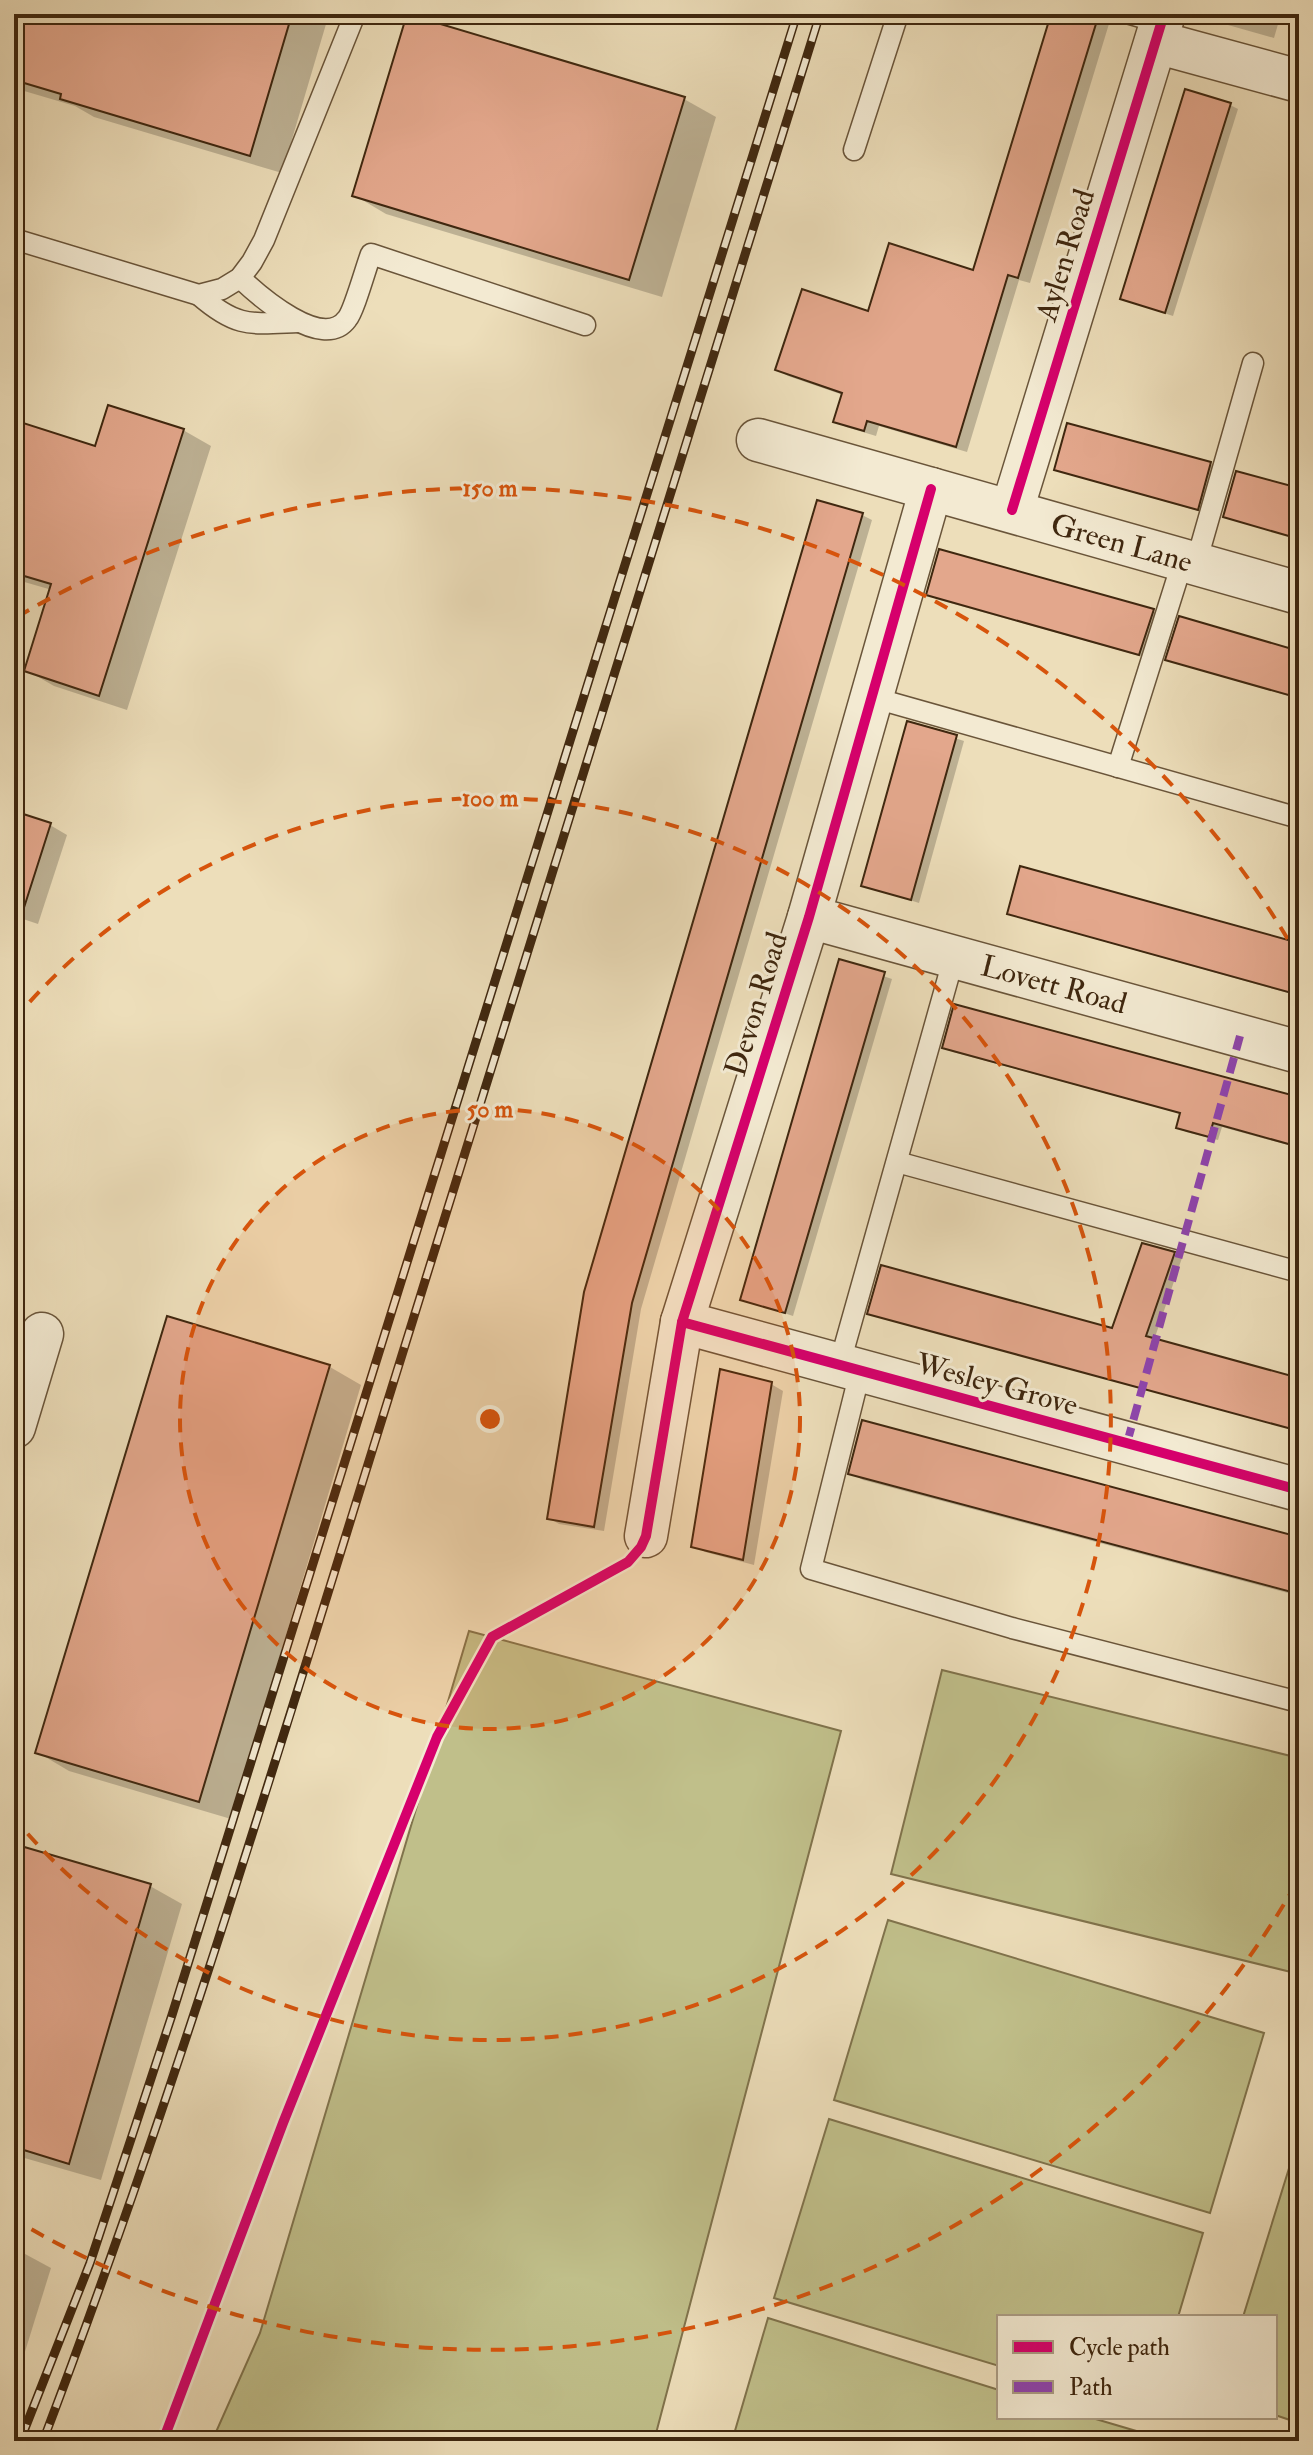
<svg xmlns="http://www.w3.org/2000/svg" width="1313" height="2455" viewBox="0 0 1313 2455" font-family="'IM FELL Double Pica',serif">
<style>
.green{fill:#c0bf8a;stroke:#80734c;stroke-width:2}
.shadow{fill:#0003}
.building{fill:#e3a78c;stroke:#3f270f;stroke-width:2}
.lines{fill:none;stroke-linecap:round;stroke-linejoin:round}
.lane-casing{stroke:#6a553a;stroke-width:23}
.street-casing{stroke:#6a553a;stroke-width:45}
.lane{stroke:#f3ead2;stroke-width:20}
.street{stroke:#f3ead2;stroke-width:42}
.rail-casing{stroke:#3f270f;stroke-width:9}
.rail{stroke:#f3ead2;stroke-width:6;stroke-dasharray:18;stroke-linecap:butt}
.quiet{stroke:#8e44ad;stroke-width:8;stroke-dasharray:16 8;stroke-linecap:butt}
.cycleway-casing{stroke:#f3ead2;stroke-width:15}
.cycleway{stroke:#d6006c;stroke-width:10}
.ring{fill:none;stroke:#d7540c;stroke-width:4;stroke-dasharray:14 10}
.labels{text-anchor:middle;stroke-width:6;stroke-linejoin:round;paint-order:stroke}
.street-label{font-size:30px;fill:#3f270f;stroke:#f3ead2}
.centre{fill:#d7540c;stroke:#f3ead2;stroke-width:4}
.ring-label{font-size:24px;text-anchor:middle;font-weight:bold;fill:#d7540c;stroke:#f3ead2;stroke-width:6;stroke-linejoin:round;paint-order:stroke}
</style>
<rect width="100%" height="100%" fill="#eddeba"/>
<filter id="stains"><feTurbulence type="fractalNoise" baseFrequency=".0025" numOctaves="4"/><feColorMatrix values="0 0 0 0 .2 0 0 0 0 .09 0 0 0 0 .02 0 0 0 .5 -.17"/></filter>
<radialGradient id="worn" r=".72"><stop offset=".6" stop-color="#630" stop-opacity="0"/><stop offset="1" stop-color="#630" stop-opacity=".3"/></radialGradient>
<g class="green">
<path d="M469,1631L841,1731L654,2441H212L260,2333Z"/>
<path d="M942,1670L1299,1758V1974L891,1874Z"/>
<path d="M888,1920L1264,2033L1210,2213L834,2100Z"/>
<path d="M829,2119L1203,2233L1178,2317H999V2366L774,2298Z"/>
<path d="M1299,2136V2423L1275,2415V2317H1243Z"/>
<path d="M768,2318L999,2390V2417H1089L1143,2433L1140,2441H732Z"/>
</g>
<g class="shadow">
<path d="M14,14H329L282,173L94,117L75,106L14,88Z"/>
<path d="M1052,14H1112L1030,283L1019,280L967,452L879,426L876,436L846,427L835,421L843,395L788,376L777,370L869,314L974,273Z"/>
<path d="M1222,14H1281L1274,38L1228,25L1220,20Z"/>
<path d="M684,99L716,117L662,297L386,214L354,195Z"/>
<path d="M1230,105L1238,109L1173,316L1130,302L1122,298Z"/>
<path d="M1299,151V197L1288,191Z"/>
<path d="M14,423L97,448L183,430L211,446L127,710L54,686L26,670L52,590L14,579Z"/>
<path d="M1210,464L1218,468L1206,513L1064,473L1057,469Z"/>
<path d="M1299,491V539L1225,516Z"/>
<path d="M862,515L872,520L641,1309L604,1531L559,1524L549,1518Z"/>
<path d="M929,595L1153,611L1161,615L1147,658L936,599Z"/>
<path d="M1299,653V699L1175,663L1168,659Z"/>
<path d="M909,723L964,741L919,903L863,885Z"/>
<path d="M14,813L50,825L67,835L38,924L14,916Z"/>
<path d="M1009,913L1299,947V996L1017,917Z"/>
<path d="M841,962L892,979L793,1316L742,1299Z"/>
<path d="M944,1047L1299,1100V1148L1222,1127L1218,1140L1186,1132L1178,1127L1182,1114L953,1052Z"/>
<path d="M1174,1253L1182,1258L1154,1340L1299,1379V1430L877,1317L870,1313L1113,1331Z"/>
<path d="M168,1318L330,1367L361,1385L231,1819L69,1771L37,1752Z"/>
<path d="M771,1384L783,1391L754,1565L705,1552L693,1545Z"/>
<path d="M850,1473L1299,1540V1596L863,1480Z"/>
<path d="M14,1847L150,1886L182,1904L101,2180L14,2155Z"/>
<path d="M14,2248L51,2268L14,2387Z"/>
</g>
<g class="building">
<path d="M14,14H292L250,156L60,99L61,94L14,80Z"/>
<path d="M407,14L685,97L629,280L352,196Z"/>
<path d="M1051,14H1099L1018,278L1008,275L956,447L867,421L864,431L833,422L842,393L775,370L802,289L868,311L889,243L973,270Z"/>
<path d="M1185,89L1231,103L1165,313L1120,299Z"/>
<path d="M108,405L184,429L99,696L24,671L51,584L14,573V420L95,446Z"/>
<path d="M1067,423L1211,462L1198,510L1054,470Z"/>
<path d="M1236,471L1299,488V539L1223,517Z"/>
<path d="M817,500L863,513L632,1303L594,1527L547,1519L584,1292Z"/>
<path d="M939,549L1154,609L1139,655L926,595Z"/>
<path d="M1179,616L1299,651V698L1165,660Z"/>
<path d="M907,721L957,735L911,900L861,886Z"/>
<path d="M14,811L51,823L21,917L14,916Z"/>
<path d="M1020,866L1299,943V995L1007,914Z"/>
<path d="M839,959L885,972L785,1313L740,1300Z"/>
<path d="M954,1004L1299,1097V1147L1213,1123L1209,1137L1176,1128L1180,1113L942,1048Z"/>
<path d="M1142,1243L1175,1252L1146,1336L1299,1378V1431L867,1314L881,1265L1112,1328Z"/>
<path d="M167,1316L330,1365L199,1802L35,1753Z"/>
<path d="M720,1369L772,1382L743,1560L691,1547Z"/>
<path d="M862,1420L1299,1537V1594L848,1474Z"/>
<path d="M14,1844L151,1884L69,2164L14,2147Z"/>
</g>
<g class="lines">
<defs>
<g id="lane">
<path d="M1130,14L1161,23"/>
<path d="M854,150L898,14"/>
<path d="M14,239L199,295L222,289L240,278L252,262L264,240L355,14"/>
<path d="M240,278C259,296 323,352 347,319C354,311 366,267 371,254L585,325"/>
<path d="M199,295C237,328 250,324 298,322"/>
<path d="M1196,563L1253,363"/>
<path d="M871,697L1299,818"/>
<path d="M1118,767L1183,560"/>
<path d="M897,1162L1299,1272"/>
<path d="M839,1366L954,957"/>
<path d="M860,1372L811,1569L1012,1628L1299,1702"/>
</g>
<g id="street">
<path d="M1156,42L1299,81"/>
<path id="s1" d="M758,440L1299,593"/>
<path d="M1012,510L1164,14"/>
<path id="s2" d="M809,917L1299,1052"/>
<path d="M682,1322L1299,1490"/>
<path d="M14,1427L42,1334"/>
<path d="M646,1536L682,1322L809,917L931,489"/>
</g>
</defs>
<use href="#lane" class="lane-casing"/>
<use href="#street" class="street-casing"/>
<use href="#lane" class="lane"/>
<use href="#street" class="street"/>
<defs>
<g id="rail">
<path d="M20,2441L90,2263L172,2015L797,14"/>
<path d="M43,2441C177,2090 285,1730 397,1371C538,919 679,466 820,14"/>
</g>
</defs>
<use href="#rail" class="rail-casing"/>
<use href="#rail" class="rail"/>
<path class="quiet" d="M1127,1443L1240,1036"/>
<defs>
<g id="cycleway">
<path d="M1012,510L1164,14"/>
<path d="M682,1322L1299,1490"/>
<path d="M163,2441L283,2123L437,1737L492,1637L628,1562L641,1547L646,1536L682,1322L809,917L931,489"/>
</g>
</defs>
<use href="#cycleway" class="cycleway-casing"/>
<use href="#cycleway" class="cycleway"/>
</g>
<circle cx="490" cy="1419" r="310" fill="#d7540c" fill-opacity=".12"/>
<g class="ring">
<circle cx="490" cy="1419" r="310"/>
<path d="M14 1020A621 621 0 1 1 14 1818"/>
<path d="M1296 1884A931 931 0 0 1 17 2221M17 617A931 931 0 0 1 1296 953"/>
</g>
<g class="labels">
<g class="street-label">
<text transform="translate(1065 255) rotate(-73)" y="10">Aylen Road</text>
<text dy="10" stroke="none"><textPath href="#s1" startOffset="378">Green Lane</textPath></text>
<text dy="10" stroke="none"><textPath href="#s2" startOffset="254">Lovett Road</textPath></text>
<text transform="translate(756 1004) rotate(-73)" y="10">Devon Road</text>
<text transform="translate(997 1384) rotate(15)" y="10">Wesley Grove</text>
</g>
</g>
<circle cx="490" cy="1419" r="12" class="centre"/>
<g class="ring-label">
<text x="490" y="496">150 m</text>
<text x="490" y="806">100 m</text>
<text x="490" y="1117">50 m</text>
</g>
<rect width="1313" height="2455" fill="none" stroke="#eddeba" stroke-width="48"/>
<rect x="16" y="16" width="1281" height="2423" fill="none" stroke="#3f270f" stroke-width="4"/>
<rect x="24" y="24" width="1265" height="2407" fill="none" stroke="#3f270f" stroke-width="2"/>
<rect x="997" y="2315" width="280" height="104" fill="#f3ead2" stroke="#ab9c84" stroke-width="2"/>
<rect x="1013" y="2341" width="40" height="12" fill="#d6006c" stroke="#ab9c84" stroke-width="2"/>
<text x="1069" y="2355" font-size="24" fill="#3f270f">Cycle path</text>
<rect x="1013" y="2381" width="40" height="12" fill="#8e44ad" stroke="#ab9c84" stroke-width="2"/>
<text x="1069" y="2395" font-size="24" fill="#3f270f">Path</text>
<rect width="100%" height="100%" filter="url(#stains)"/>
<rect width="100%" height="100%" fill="url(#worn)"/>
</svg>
